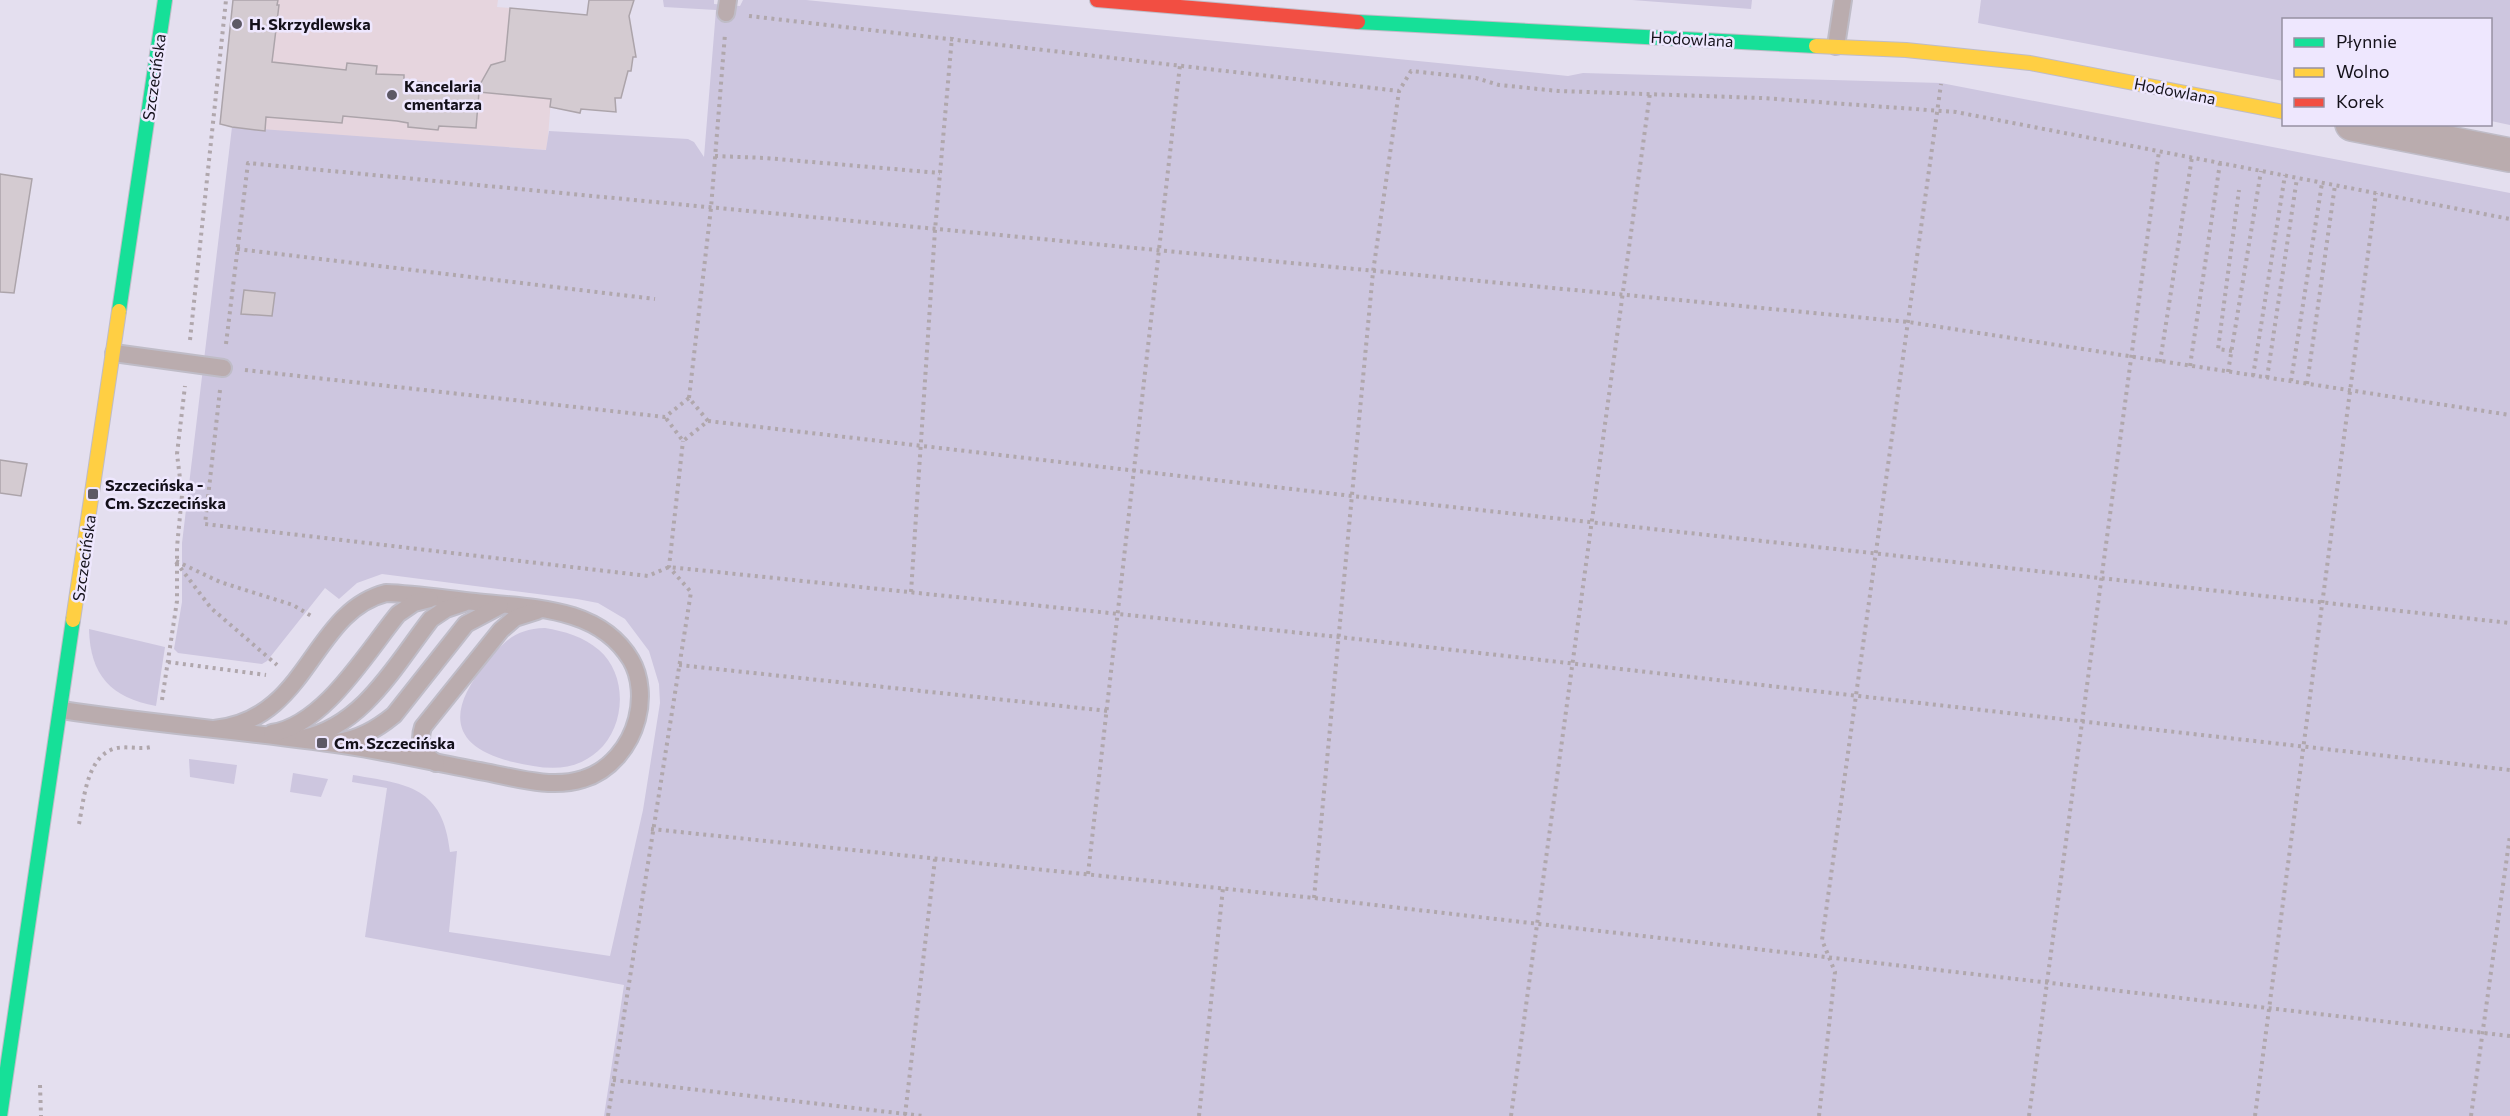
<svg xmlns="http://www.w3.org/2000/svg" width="2510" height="1116" viewBox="0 0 2510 1116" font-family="Commissioner,sans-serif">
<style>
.commercial{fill:#e6d5de}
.green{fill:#cdc6df}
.building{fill:#d4cbd1;stroke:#aca4aa;stroke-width:1.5}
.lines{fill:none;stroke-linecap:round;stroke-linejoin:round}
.lane-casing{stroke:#bfbcc7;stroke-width:20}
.street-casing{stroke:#bfbcc7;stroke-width:36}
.fast-casing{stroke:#bfbcc7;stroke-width:16}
.slow-casing{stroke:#bfbcc7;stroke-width:16}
.jam-casing{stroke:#bfbcc7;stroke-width:16}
.path{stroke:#b0a7ac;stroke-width:4;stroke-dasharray:3 4.5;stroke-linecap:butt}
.lane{stroke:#baacae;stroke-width:16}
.street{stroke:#baacae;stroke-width:33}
.fast{stroke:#16e098;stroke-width:14}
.slow{stroke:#ffcf43;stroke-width:14}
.jam{stroke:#f24e42;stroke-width:14}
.poi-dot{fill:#5d5965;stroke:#eee7fe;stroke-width:2}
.labels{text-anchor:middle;stroke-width:5;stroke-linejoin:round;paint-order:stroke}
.poi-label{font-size:16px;font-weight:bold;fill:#14111a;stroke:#eee7fe;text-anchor:start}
.street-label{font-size:16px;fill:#14111a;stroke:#eee7fe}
</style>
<rect width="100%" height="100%" fill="#e4dfef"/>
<path class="commercial" d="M249,0H498L497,7L510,8L509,95L551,99L547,150L265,131Z"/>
<g class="green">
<path d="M663,0H714V4L740,6L743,0H806L1568,76L1583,73L1941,83L2510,193V1116H604L624,985L365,937L387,788L352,782L353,775C408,784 443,787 450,852L457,851L449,932L610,956L643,810L660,703L659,684L649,651L625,619L598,603L577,599L382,574L357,583L339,599L325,588L267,661L262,664L178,653L174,649L182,602V543L232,127L546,150L549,131L688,139L694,142L704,157L716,10L664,7Z"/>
<path d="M1632,0H1752L1751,9Z"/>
<path d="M1981,0H2510V125L2491,121L2490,20H2284L2283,81L1978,23Z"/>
<path d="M545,628C564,631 584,637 599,650C628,675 626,726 598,751C572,774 544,769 513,762C448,746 448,710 486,663C503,642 515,629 545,628Z"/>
<path d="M89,629L165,647L156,706C111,698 90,675 89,629Z"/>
<path d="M189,759L237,765L234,784L190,777Z"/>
<path d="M293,773L328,779L321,797L290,792Z"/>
</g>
<g class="building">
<path d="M233,0H278L277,5H279L272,62L346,70L347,63L377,66L376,74L404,75V80L478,88L491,65L505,61L510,8L587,15L589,0H634L629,16L636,57H633L631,71H628L621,98H615L616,112L581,109L580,113L550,107L551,99L479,92L476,128L439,126L438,130L408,127V123L397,121L343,116L342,123L266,117L265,131L232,127L220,124Z"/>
<path d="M0,174L32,179L14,293L0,292Z"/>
<path d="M244,290L275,293L272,316L241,314Z"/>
<path d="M0,460L27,464L21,496L0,493Z"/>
</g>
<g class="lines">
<defs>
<g id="lane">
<path d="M726,13L728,0"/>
<path d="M1836,46L1843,0"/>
<path d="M114,353L223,368"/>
<path d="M62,710C159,725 258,732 356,747C399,754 442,764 485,772C516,778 552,789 583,779C610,771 630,746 637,719C642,700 641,677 631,660C599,606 531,608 475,602C446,599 416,594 386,593C311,612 309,720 214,729"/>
<path d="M272,733C324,725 366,653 398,614L414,603L430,599"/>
<path d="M303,738C363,726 396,664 431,619L446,609L464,603"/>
<path d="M338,742C360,739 377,729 394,715L466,624L500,606"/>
<path d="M436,763C423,755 418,742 423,727L501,630L515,618L537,611"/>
</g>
<path id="street" d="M2352,124L2510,155"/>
<g id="fast">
<path d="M1358,22L1816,46"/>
<path d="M119,311L165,0"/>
<path d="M0,1116L73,620"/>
</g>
<g id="slow">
<path d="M1816,46L1906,50L2030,63L2284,112"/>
<path d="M73,620L119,311"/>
</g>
<path id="jam" d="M1097,0L1358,22"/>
</defs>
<use href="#lane" class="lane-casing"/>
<use href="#street" class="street-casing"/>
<use href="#fast" class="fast-casing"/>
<use href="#slow" class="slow-casing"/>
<use href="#jam" class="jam-casing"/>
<g class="path">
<path d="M749,16L1399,91L1411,71L1476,78L1499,85L1558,91L1762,98L1956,112L2510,219"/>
<path d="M715,156L765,158L940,173"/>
<path d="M237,249L655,299"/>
<path d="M190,340L226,0"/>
<path d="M226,344L248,163L1908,322L2510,415"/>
<path d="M2232,351L2218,349L2239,190"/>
<path d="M2160,362L2192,157"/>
<path d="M2190,366L2220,163"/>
<path d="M245,370L665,417L689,398L708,421L683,441L665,417"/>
<path d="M2228,372L2261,171"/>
<path d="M2253,376L2285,175"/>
<path d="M2267,378L2297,178"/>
<path d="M2291,381L2322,183"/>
<path d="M2307,384L2335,185"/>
<path d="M220,390L205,524L648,576L669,567L1339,637L2510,770"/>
<path d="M689,398L711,208L725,34"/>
<path d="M708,421L1352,496L2510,623"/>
<path d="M176,561L220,582L293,605L313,617"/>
<path d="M176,562L211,608L277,665"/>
<path d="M911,592L935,230L952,37"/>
<path d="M168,662L266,675"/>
<path d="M679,665L1108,711"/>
<path d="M162,700L177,601V547L182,495L177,454L185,386"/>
<path d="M79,824C84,800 86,759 113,749C126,745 139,750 151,747"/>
<path d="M651,829L1314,898L2510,1036"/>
<path d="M1088,874L1180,65"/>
<path d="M1314,898L1373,272L1399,91"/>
<path d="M613,1080L923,1116"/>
<path d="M40,1085L41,1116"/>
<path d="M905,1115L935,859"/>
<path d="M608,1116L691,592L669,567L683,441"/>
<path d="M1199,1116L1223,888"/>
<path d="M1511,1116L1650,93"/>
<path d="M1819,1116L1835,972L1822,940L1941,84"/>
<path d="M2029,1116L2159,151"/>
<path d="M2255,1116L2376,193"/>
<path d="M2471,1116L2510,835"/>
</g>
<use href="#lane" class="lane"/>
<use href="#street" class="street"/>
<use href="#fast" class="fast"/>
<use href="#slow" class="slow"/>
<use href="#jam" class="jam"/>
</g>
<g class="poi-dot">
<circle cx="237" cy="24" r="6"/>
<circle cx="392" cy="95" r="6"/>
<rect x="87" y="488" width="12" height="12" rx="3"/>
<rect x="316" y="737" width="12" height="12" rx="3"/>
</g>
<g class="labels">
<g class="poi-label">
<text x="249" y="30">H. Skrzydlewska</text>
<text x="404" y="92">Kancelaria<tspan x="404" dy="18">cmentarza</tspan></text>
<text x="105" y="491">Szczecińska -<tspan x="105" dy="18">Cm. Szczecińska</tspan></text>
<text x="334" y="749">Cm. Szczecińska</text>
</g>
<g class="street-label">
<text transform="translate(1692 39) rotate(3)" y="6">Hodowlana</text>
<text transform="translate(154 77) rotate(-82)" y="6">Szczecińska</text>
<text transform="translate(2175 91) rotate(11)" y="6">Hodowlana</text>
<text transform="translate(84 558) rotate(-82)" y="6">Szczecińska</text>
</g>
</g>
<rect x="2282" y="18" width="210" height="108" fill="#eee7fe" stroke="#9791a3" stroke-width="1.5"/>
<rect x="2294" y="38" width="30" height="9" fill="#16e098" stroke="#9791a3" stroke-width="1.5"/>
<text x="2336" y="48" font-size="18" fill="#14111a">Płynnie</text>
<rect x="2294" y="68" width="30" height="9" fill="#ffcf43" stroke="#9791a3" stroke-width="1.5"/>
<text x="2336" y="78" font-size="18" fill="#14111a">Wolno</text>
<rect x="2294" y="98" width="30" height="9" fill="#f24e42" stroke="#9791a3" stroke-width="1.5"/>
<text x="2336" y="108" font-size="18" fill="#14111a">Korek</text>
</svg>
